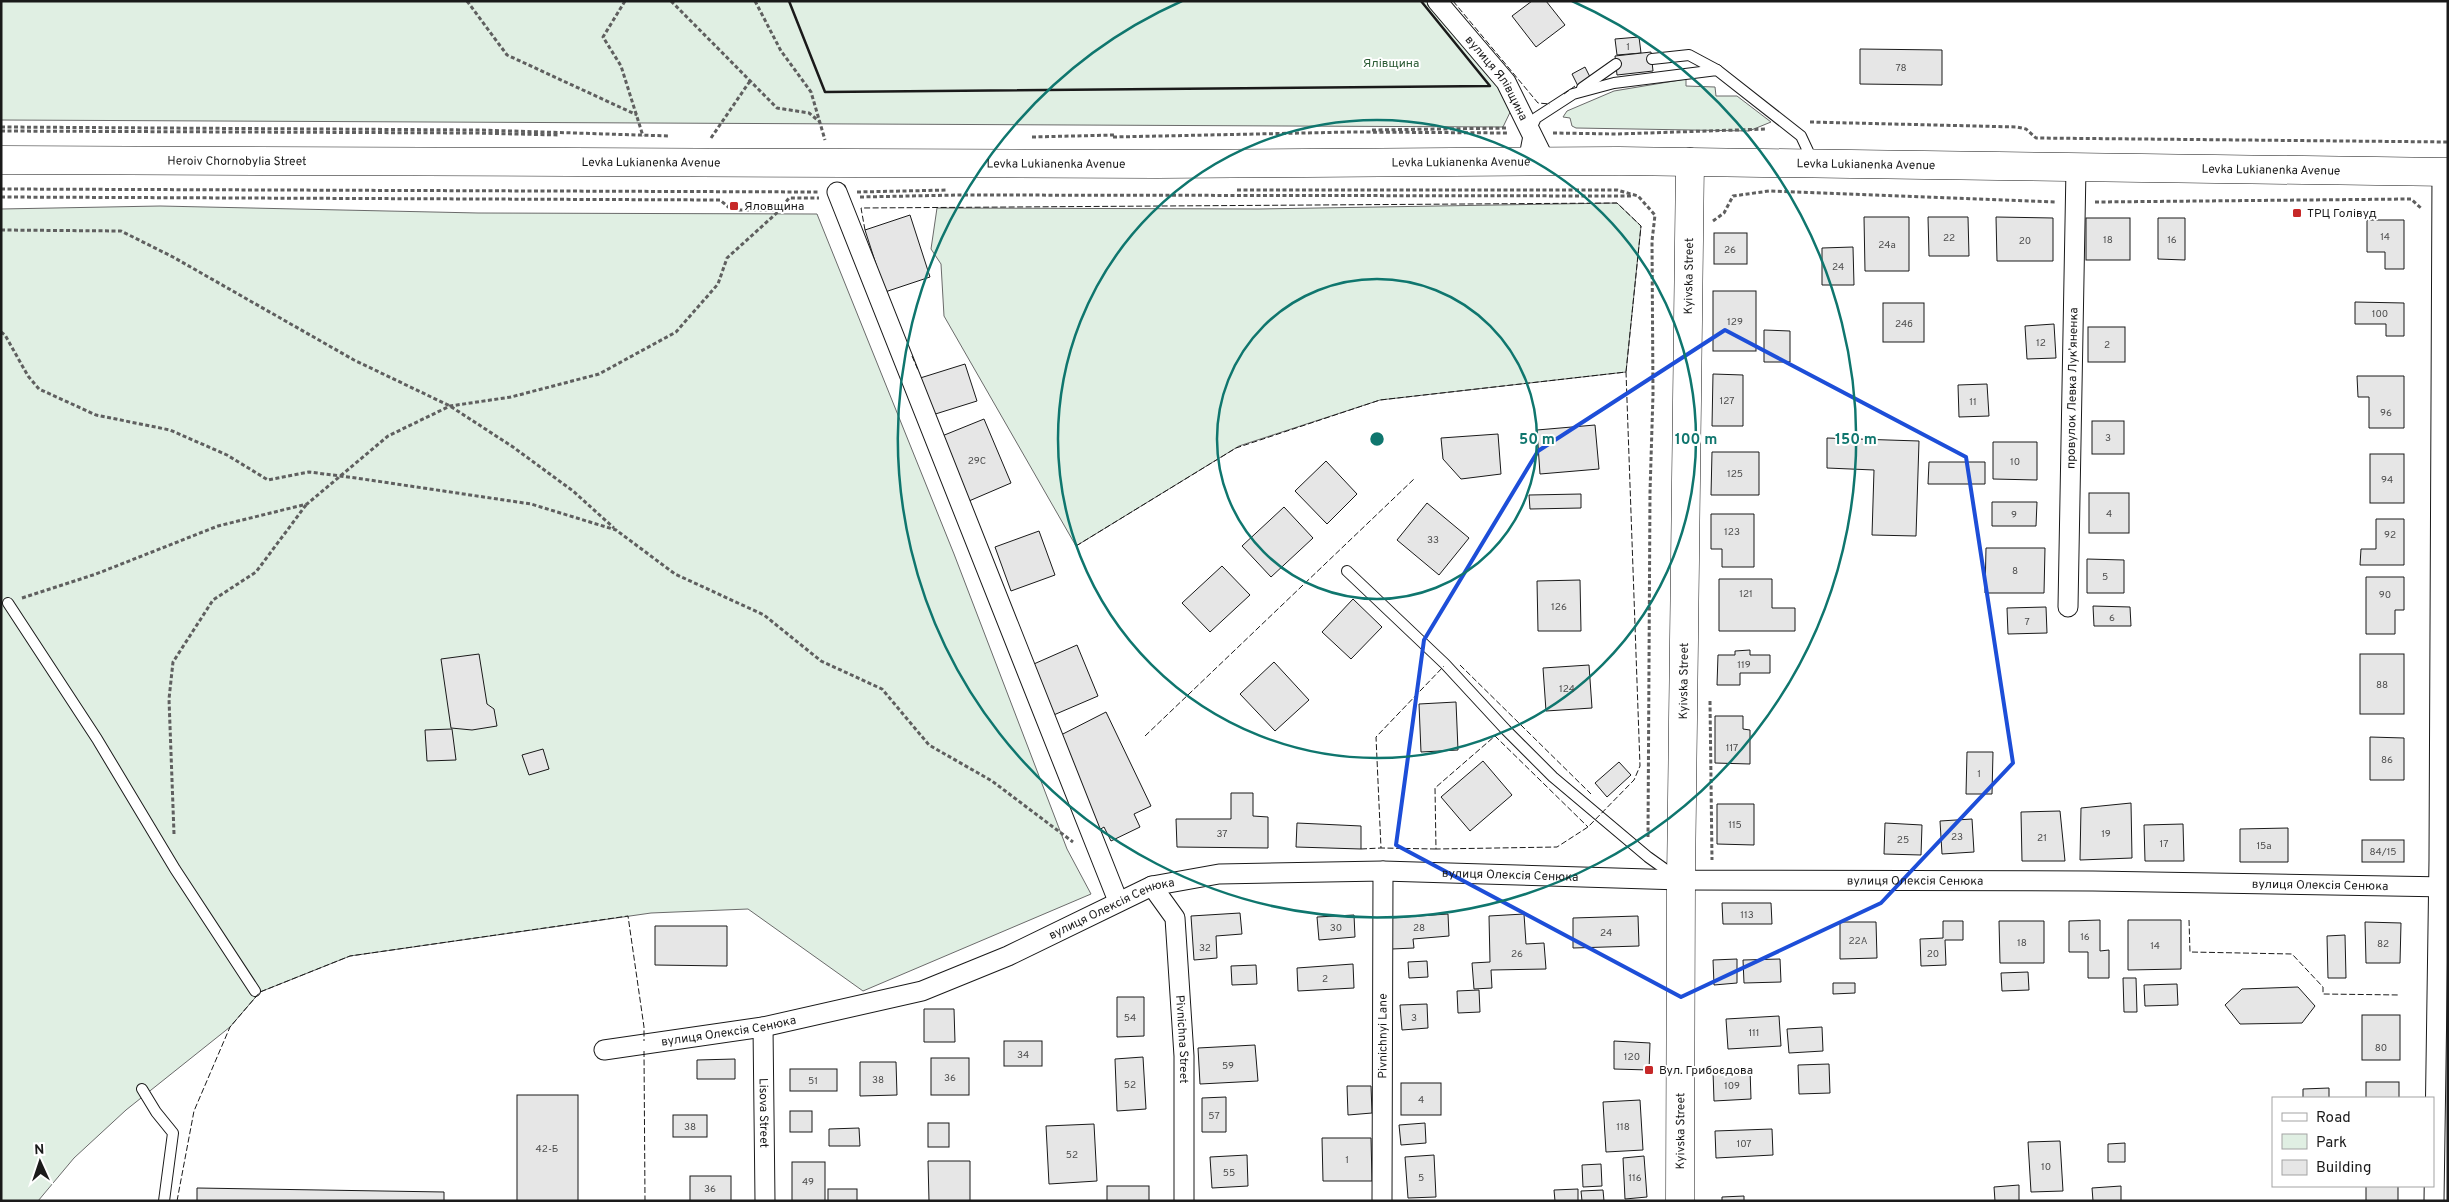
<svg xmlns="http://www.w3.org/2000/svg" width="2449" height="1202" viewBox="0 0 2449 1202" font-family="Overpass,sans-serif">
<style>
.green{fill:#e0efe3;stroke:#6a6a6a}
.building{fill:#e6e6e6;stroke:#1a1a1a}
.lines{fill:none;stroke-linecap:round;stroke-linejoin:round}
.service-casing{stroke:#1a1a1a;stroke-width:12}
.minor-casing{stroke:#1a1a1a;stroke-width:21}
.secondary-casing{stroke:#1a1a1a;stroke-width:29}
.path{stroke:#5f5f5f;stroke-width:3;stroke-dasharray:4 2.5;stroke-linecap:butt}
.service{stroke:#fff;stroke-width:10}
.minor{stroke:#fff;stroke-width:19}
.secondary{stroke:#fff;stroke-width:28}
.fence{stroke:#1a1a1a;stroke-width:1;stroke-dasharray:6 2.5;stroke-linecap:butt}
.wall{stroke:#1a1a1a;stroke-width:2.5}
.marked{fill:none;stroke:#1d4ed8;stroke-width:4;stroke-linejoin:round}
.ring{fill:none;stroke:#0f766e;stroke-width:2.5}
.poi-dot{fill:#c62828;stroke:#fff;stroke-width:2}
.labels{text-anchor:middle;stroke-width:4;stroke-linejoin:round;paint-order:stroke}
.number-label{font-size:10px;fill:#4d4d4d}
.park-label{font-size:12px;fill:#2b5a34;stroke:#fff}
.street-label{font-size:12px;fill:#1a1a1a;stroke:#fff}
.poi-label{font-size:12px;fill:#1a1a1a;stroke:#fff;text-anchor:start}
.centre{fill:#0f766e;stroke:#fff;stroke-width:2.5}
.ring-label{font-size:15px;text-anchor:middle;font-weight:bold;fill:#0f766e;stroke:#fff;stroke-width:4;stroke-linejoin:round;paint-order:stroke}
</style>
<rect width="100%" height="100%" fill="#fff"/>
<g class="green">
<path d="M1,1H1431L1514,104L1503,127L1,120Z"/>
<path d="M1686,79V86L1715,87L1716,96H1737L1771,122L1749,131L1576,128L1572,126L1570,118L1563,117L1567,111L1614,91Z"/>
<path d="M1617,203L1641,226L1626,372L1380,400L1239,446L1076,546L944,316L941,264L931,249L937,208L1259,209Z"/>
<path d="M160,206L478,213L817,214L954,554L1067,849L1091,894L863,991L748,909L651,913L350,956L260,992L230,1027L126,1110L74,1158L38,1201H1V209Z"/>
</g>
<g class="building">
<path d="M1532,1H1546L1565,25L1536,47L1512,16Z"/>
<path d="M1639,37L1641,53L1617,55L1615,39Z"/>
<path d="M1860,49L1942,50V85L1860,84Z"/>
<path d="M1651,52L1653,71L1617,75L1615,56Z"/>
<path d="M1585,67L1591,79L1578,86L1572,74Z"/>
<path d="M910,215L930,277L885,292L865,230Z"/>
<path d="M1864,217H1909V271H1865Z"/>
<path d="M1928,217H1968L1969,256H1929Z"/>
<path d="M1996,217L2053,218V261H1997Z"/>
<rect x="2086" y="218" width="44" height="42"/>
<path d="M2158,218H2185V260L2158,259Z"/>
<path d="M2367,220H2404V269H2385V252H2367Z"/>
<rect x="1714" y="233" width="33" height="31"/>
<path d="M1853,247L1854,285H1822V248Z"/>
<rect x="1713" y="291" width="43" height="60"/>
<path d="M2355,302L2404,303V336H2386V324H2355Z"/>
<rect x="1883" y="303" width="41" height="39"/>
<path d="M2054,324L2056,358L2027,359L2025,326Z"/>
<rect x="2088" y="327" width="37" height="35"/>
<path d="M1764,330L1790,331V362H1764Z"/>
<path d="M965,364L977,401L929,416L917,379Z"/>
<path d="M1713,374L1743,375V426H1712Z"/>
<path d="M2357,376H2404V428H2369V397H2358Z"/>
<path d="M1987,384L1989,416L1959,417L1958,385Z"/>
<path d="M984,419L1011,483L969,501L942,436Z"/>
<rect x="2092" y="421" width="32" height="33"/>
<path d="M1595,425L1599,469L1540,474L1537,430Z"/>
<path d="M1498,434L1501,474L1461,479L1443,459L1441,438Z"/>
<path d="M1827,438L1919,441L1916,536L1872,535L1874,470L1827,468Z"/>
<path d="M1993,442H2037V480L1993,479Z"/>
<path d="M1712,452H1759V495H1711Z"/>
<rect x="2370" y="454" width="34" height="49"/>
<path d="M1326,461L1357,494L1327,524L1295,491Z"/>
<path d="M1929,462H1985V484H1928Z"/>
<rect x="2089" y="493" width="40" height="40"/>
<path d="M1581,494V508L1530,509L1529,495Z"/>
<path d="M1992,502H2037L2036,526H1992Z"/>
<path d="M1427,503L1469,538L1439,575L1397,540Z"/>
<path d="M1284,507L1313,538L1271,577L1242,546Z"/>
<path d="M1711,514H1754V567H1722V549H1711Z"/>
<path d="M2376,519H2404V565H2360L2361,549H2376Z"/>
<path d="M1039,531L1055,575L1011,591L995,547Z"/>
<path d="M1986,548H2045L2044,593H1985Z"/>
<path d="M2087,559L2124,560V593H2087Z"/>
<path d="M1222,566L1250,595L1210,632L1182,603Z"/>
<path d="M2366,577H2404V610H2395V634H2366Z"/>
<path d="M1719,579H1772V608H1795V631H1719Z"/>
<path d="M1580,580L1581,631H1538L1537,581Z"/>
<path d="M1353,599L1382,627L1351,659L1322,632Z"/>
<path d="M2093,606L2130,607L2131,626H2094Z"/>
<path d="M2046,607L2047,633L2008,634L2007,608Z"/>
<path d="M1077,645L1098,696L1049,717L1027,667Z"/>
<path d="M1750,650V655H1770V673H1740V685H1717L1718,655H1735V651Z"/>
<path d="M479,654L487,704L494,709L497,726L472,730L451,728L441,659Z"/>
<rect x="2360" y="654" width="44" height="60"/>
<path d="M1274,662L1309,700L1275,731L1240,694Z"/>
<path d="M1589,665L1592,708L1546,711L1543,668Z"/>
<path d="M1456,702L1458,750L1421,752L1419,704Z"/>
<path d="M1106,712L1151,806L1134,814L1140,827L1111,841L1104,827L1099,830L1057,737Z"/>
<path d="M1715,716H1743V729L1750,730V764L1715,763Z"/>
<path d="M452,729L456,760L427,761L425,730Z"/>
<path d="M2370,737L2404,738V780H2370Z"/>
<path d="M543,749L549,769L529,775L522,755Z"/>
<path d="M1967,752H1993L1992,794H1966Z"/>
<path d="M1483,761L1512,795L1470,831L1441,797Z"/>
<path d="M1619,762L1631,775L1607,797L1595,783Z"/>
<path d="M1231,793H1253V816L1268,817V848L1177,847L1176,819H1231Z"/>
<path d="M2131,803L2132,858L2080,860L2081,808Z"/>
<path d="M1717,804H1754V845L1717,844Z"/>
<path d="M2060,811L2065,861H2022L2021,812Z"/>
<path d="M1972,819L1974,852L1942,854L1940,821Z"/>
<path d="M1297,823L1361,826V849L1296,847Z"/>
<path d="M1885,823L1922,825L1921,855L1884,854Z"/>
<path d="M2183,824L2184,861H2145L2144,825Z"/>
<path d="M2288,828V862H2240V829Z"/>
<rect x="2362" y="840" width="42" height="22"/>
<path d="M1722,903H1771L1772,924H1723Z"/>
<path d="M1240,913L1242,934L1216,936L1217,958L1194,960L1191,916Z"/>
<path d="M1448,914L1449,936L1413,939L1414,948L1392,949L1390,918Z"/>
<path d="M1524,914L1526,944L1544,943L1546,969L1491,970L1492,988L1474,989L1472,963L1490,962L1489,916Z"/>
<path d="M1354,915L1355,937L1319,940L1317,917Z"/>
<path d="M1638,916L1639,946L1573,948V918Z"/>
<path d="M2100,920V951L2109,950V978H2088V952H2069V921Z"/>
<path d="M2128,920H2181V969L2128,970Z"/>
<path d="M1943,921H1963V940H1945L1946,965L1921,966L1920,939L1943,938Z"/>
<path d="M1999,921H2044V963H2000Z"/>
<path d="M1840,922H1876L1877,958L1840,959Z"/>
<path d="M2365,922L2401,923L2400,963H2366Z"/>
<path d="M655,926H727V966L655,965Z"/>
<path d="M2345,935L2346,978H2328L2327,936Z"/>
<path d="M1737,959V983L1714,985L1713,960Z"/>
<path d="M1780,959L1781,982L1744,983L1743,960Z"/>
<path d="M1427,961L1428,977L1409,978L1408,962Z"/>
<path d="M1353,964L1354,988L1298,991L1297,968Z"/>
<path d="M1256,965L1257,984L1232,985L1231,966Z"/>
<path d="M2028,972L2029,990L2002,991L2001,973Z"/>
<path d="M2123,978H2136L2137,1012H2124Z"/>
<path d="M1833,983H1855V993L1833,994Z"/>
<path d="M2177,984L2178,1005L2145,1006L2144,985Z"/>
<path d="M2298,987L2315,1006L2302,1023L2240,1024L2225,1005L2242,989Z"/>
<path d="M1479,990L1480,1012L1458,1013L1457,991Z"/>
<path d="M1117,997H1144V1036L1117,1037Z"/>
<path d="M1427,1004L1428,1028L1402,1030L1400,1005Z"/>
<path d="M924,1009H954L955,1042H924Z"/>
<rect x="2362" y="1015" width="38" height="45"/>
<path d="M1779,1016L1781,1046L1728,1049L1726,1019Z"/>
<path d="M1822,1027L1823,1051L1789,1053L1787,1029Z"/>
<rect x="1004" y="1041" width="38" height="25"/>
<path d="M1614,1041L1650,1043L1649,1070L1614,1069Z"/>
<path d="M1255,1045L1258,1081L1200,1084L1198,1048Z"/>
<path d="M1143,1057L1146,1109L1117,1111L1115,1059Z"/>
<rect x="931" y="1058" width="38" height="37"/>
<path d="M735,1059V1079H697V1060Z"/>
<path d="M860,1062H896L897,1095L860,1096Z"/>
<path d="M1829,1064L1830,1093L1799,1094L1798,1065Z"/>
<rect x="790" y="1069" width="47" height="22"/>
<path d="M1750,1069L1751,1099L1714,1101L1713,1071Z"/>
<rect x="2366" y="1082" width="33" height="16"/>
<rect x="1401" y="1083" width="40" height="32"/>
<path d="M1347,1086H1371L1372,1113L1348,1115Z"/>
<path d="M2329,1088V1098H2303V1089Z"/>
<rect x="517" y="1095" width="61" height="106"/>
<path d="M1226,1097V1132H1202V1098Z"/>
<path d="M1640,1100L1643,1150L1606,1152L1603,1102Z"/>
<rect x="790" y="1111" width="22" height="21"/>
<rect x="673" y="1115" width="34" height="22"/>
<rect x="928" y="1123" width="21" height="24"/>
<path d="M1425,1123L1426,1143L1401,1145L1399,1125Z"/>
<path d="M1094,1124L1097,1181L1049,1184L1046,1126Z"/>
<path d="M859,1128L860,1146H829V1129Z"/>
<path d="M1772,1129L1773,1155L1716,1158L1715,1131Z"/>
<path d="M1322,1138H1371L1372,1181H1323Z"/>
<path d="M2060,1141L2063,1191L2031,1192L2028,1142Z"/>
<path d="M2125,1143V1162H2108V1144Z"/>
<path d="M1247,1155L1248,1186L1212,1188L1210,1157Z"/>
<path d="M1434,1155L1436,1197L1408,1198L1405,1157Z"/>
<path d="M1644,1156L1647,1197L1625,1199L1623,1158Z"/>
<path d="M928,1161H970V1201H929Z"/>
<rect x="792" y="1162" width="33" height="39"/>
<path d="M1601,1164L1602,1186L1583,1187L1582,1165Z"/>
<rect x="690" y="1176" width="41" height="25"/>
<path d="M2019,1185V1201H1995L1994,1187Z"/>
<rect x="1107" y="1186" width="42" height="15"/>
<path d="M2121,1186V1201H2093L2092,1188Z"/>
<rect x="2366" y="1186" width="32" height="15"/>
<path d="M197,1188L444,1192V1201H197Z"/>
<rect x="828" y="1189" width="29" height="12"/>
<path d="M1578,1189V1201H1555L1554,1190Z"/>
<path d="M1603,1190L1604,1201H1582L1581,1191Z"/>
<path d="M1744,1196V1201H1722V1197Z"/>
</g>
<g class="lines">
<defs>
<g id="service">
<path d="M1652,59L1689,55L1717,70"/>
<path d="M1582,88L1616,64"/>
<path d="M1524,159L1529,133L1536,118L1573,94L1614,83L1717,70L1801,136L1808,151L1809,161"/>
<path d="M1347,571L1445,664L1506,730L1553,777L1648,857L1676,877"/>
<path d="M8,603L97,739L175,869L255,991"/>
<path d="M142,1089L156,1112L173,1133L164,1201"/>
</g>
<g id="minor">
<path id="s1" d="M1437,1L1506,82L1545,161"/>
<path d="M837,192L1118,901"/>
<path id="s2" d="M2068,607L2076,168"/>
<path id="s3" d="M1152,886L1175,918L1184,1056V1201"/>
<path id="s4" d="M763,1027L765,1201"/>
<path id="s5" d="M604,1050L763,1027L922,991L1008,956L1152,886L1219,874L1383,871L1681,880L2093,881L2448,887"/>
<path id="s6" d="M1382,1201L1383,871"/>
<path d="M2434,1201L2439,860L2442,172"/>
</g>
<g id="secondary">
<path id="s7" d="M1,160L1157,164L1619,161L2448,172"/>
<path id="s8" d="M1680,1201L1681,880L1690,162"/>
</g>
</defs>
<use href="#service" class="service-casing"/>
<use href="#minor" class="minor-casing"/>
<use href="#secondary" class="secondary-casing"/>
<g class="path">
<path d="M467,1L507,55L637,115"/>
<path d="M625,1L603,37L621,66L643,136"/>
<path d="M671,1L777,108L809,113L820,122"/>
<path d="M755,1L781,51L811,92L825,140"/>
<path d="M1810,122L2017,127L2026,129L2036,138L2448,142"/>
<path d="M1,127L479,130L670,136"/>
<path d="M1372,130L1508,128"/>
<path d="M1,131L475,133L559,135"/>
<path d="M1553,133L1617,134L1766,129"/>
<path d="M1032,137L1115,135"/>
<path d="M1113,137L1351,132L1509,133"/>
<path d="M711,138L750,81"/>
<path d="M1,189L818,192"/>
<path d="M1237,190H1617L1638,196L1655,215L1652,241L1653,394L1650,492L1648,837"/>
<path d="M857,192L948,190"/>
<path d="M1,197L720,200L732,210H780L789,198H819"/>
<path d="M860,197L959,195L1633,196"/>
<path d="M2095,202L2411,199L2422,209"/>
<path d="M1713,221L1724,213L1733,196L1769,191L2056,202"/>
<path d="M1,230L121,231L173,257L354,360L450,406L513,447L573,491L614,528"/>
<path d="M1,332L5,335L28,376L39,389L96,415L170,430L227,455L268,480L309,472L356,478L531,504L616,530L675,574L764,615L821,661L882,689L929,745L992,781L1073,842"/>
<path d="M22,598L96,574L218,526L307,504L388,436L450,406L511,397L599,374L676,332L718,284L727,258L780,210"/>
<path d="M1710,701L1712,860"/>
<path d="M174,834L169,699L173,662L213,600L256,572L306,505"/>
</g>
<use href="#service" class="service"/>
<use href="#minor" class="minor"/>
<use href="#secondary" class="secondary"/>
<g class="fence">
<path d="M1453,1L1538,103L1550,104"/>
<path d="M1564,94L1575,86"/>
<path d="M865,230L861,208L1617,203L1641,226L1626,372"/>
<path d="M912,356L918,370"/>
<path d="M1076,546L1236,448L1380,400L1626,372L1640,766L1634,780L1588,827L1557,847L1436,849L1435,788L1495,736L1588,827"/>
<path d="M1460,665L1591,794"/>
<path d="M1145,736L1414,479"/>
<path d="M1361,849L1381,848"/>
<path d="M1436,849L1381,848L1376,737L1444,666"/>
<path d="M2189,920L2190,952L2292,954L2323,987V994L2400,995"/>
<path d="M644,1051L645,1201"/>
<path d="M177,1201L194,1111L230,1027L260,992L350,956L628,916L644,1027V1041"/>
</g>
<path class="wall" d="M789,1L825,92L1490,86L1421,1"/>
</g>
<path class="marked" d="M1725,330L1966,457L2013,763L1881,903L1681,997L1396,845L1424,640L1538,451Z"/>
<g class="ring">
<circle cx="1377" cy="439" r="160"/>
<circle cx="1377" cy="439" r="319"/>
<path d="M1572 1A479 479 0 1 1 1182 1"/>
</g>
<g class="poi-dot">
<rect x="729" y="201" width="10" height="10" rx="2.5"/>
<rect x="2292" y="208" width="10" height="10" rx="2.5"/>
<rect x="1644" y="1065" width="10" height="10" rx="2.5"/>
</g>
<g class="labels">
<g class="number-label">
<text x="1628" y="50">1</text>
<text x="1901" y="71">78</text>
<text x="2385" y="240">14</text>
<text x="1949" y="241">22</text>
<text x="2108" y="243">18</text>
<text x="2172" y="243">16</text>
<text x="2025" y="244">20</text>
<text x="1887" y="248">24а</text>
<text x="1730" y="253">26</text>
<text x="1838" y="270">24</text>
<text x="2380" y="317">100</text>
<text x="1735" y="325">129</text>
<text x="1904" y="327">24б</text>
<text x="2041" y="346">12</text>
<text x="2107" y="348">2</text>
<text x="1727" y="404">127</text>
<text x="1973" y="405">11</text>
<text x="2386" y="416">96</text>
<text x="2108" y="441">3</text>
<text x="977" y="464">29С</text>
<text x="2015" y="465">10</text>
<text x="1735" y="477">125</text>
<text x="2387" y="483">94</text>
<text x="2109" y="517">4</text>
<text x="2014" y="518">9</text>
<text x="1732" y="535">123</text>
<text x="2390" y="538">92</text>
<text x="1433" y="543">33</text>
<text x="2015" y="574">8</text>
<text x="2105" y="580">5</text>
<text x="1746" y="597">121</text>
<text x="2385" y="598">90</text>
<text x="1559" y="610">126</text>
<text x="2112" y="621">6</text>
<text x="2027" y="625">7</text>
<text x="1744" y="668">119</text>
<text x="2382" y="688">88</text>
<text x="1567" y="692">124</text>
<text x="1732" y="751">117</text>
<text x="2387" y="763">86</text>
<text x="1979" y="777">1</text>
<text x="1735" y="828">115</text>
<text x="1222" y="837">37</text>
<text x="2106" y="837">19</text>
<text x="1957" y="840">23</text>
<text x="2042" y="841">21</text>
<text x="1903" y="843">25</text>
<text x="2164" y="847">17</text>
<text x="2264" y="849">15а</text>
<text x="2383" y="855">84/15</text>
<text x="1747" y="918">113</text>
<text x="1336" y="931">30</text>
<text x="1419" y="931">28</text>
<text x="1606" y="936">24</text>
<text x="2085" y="940">16</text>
<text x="1858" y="944">22А</text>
<text x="2022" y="946">18</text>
<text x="2383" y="947">82</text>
<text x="2155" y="949">14</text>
<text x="1205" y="951">32</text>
<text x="1517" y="957">26</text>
<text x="1933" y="957">20</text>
<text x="1325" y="982">2</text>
<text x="1130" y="1021">54</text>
<text x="1414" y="1021">3</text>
<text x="1754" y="1036">111</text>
<text x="2381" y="1051">80</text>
<text x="1023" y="1058">34</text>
<text x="1632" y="1060">120</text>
<text x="1228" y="1069">59</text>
<text x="950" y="1081">36</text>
<text x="878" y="1083">38</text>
<text x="813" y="1084">51</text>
<text x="1130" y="1088">52</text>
<text x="1732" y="1089">109</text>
<text x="1421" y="1103">4</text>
<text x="1214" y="1119">57</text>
<text x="690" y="1130">38</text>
<text x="1623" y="1130">118</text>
<text x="1744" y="1147">107</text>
<text x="547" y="1152">42-Б</text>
<text x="1072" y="1158">52</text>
<text x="1347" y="1163">1</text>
<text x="2046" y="1170">10</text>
<text x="1229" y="1176">55</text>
<text x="1421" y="1181">5</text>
<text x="1635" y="1181">116</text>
<text x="808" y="1185">49</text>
<text x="710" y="1192">36</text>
</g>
<g class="park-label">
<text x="1391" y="67">Ялівщина</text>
</g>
<g class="street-label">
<text dy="4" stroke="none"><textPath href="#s1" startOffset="98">вулиця Ялівщина</textPath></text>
<text dy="4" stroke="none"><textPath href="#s7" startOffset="1460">Levka Lukianenka Avenue</textPath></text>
<text dy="4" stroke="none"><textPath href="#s7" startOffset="236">Heroiv Chornobylia Street</textPath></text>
<text dy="4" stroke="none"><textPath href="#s7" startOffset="650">Levka Lukianenka Avenue</textPath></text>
<text dy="4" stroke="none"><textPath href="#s7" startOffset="1055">Levka Lukianenka Avenue</textPath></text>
<text dy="4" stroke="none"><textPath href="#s7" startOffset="1865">Levka Lukianenka Avenue</textPath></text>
<text dy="4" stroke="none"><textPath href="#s7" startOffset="2270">Levka Lukianenka Avenue</textPath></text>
<text dy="4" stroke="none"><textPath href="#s8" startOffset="925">Kyivska Street</textPath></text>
<text dy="4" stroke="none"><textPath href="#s2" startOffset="219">провулок Левка Лук’яненка</textPath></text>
<text dy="4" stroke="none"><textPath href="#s8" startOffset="520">Kyivska Street</textPath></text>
<text dy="4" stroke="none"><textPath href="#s5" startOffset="936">вулиця Олексія Сенюка</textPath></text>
<text dy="4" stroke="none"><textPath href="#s5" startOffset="1341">вулиця Олексія Сенюка</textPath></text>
<text dy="4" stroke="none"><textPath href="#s5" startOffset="1746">вулиця Олексія Сенюка</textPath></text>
<text dy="4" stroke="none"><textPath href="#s5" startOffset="531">вулиця Олексія Сенюка</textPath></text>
<text dy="4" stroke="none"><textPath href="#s5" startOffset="126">вулиця Олексія Сенюка</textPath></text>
<text dy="4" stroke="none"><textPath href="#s6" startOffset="165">Pivnichnyi Lane</textPath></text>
<text dy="4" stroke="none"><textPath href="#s3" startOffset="161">Pivnichna Street</textPath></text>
<text dy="4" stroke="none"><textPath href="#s4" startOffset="86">Lisova Street</textPath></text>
<text dy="4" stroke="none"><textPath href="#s8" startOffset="70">Kyivska Street</textPath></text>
</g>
<g class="poi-label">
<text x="744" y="210">Яловщина</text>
<text x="2307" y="217">ТРЦ Голівуд</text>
<text x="1659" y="1074">Вул. Грибоєдова</text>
</g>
</g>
<circle cx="1377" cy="439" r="8" class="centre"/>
<g class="ring-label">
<text x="1537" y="444">50 m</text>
<text x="1696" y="444">100 m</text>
<text x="1856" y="444">150 m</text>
</g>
<rect width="2449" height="1202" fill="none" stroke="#1a1a1a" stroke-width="5"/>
<rect x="2272" y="1097" width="162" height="90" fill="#ffffff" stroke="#a3a3a3"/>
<rect x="2282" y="1113" width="25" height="8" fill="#ffffff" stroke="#a3a3a3"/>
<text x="2316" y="1122" font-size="15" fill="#1a1a1a">Road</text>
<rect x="2282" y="1134" width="25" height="15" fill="#e0efe3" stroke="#a3a3a3"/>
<text x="2316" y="1147" font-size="15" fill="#1a1a1a">Park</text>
<rect x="2282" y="1160" width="25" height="15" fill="#e6e6e6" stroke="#a3a3a3"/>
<text x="2316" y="1172" font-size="15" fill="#1a1a1a">Building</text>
<g transform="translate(40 1162) rotate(357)" stroke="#ffffff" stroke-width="4" paint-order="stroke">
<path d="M0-4L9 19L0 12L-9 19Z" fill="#1a1a1a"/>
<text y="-8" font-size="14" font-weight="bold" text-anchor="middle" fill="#1a1a1a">N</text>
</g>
</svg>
